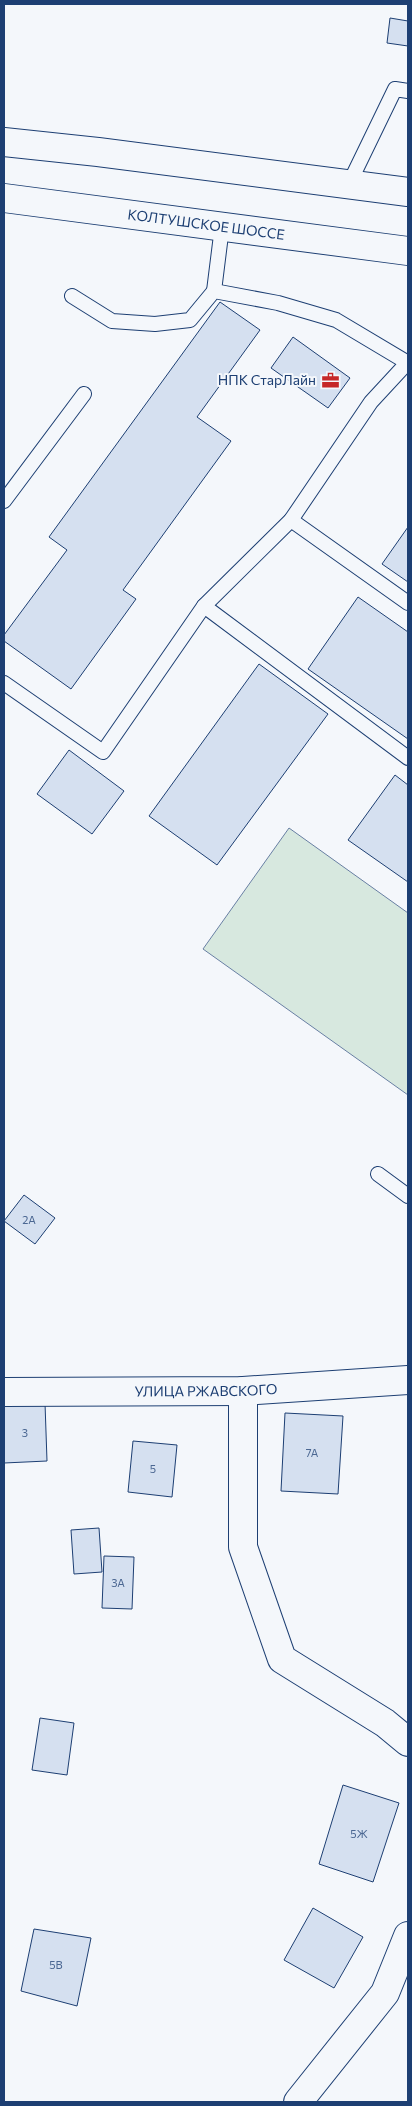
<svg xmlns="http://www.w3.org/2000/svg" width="412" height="2106" viewBox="0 0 412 2106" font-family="Commissioner,sans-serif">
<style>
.green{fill:#d7e8df;stroke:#687fa3}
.building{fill:#d5e0f0;stroke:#1d3f73}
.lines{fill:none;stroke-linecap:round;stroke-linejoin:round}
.lane-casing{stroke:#1d3f73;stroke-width:16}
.street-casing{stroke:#1d3f73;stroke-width:30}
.secondary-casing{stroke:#1d3f73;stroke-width:30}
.lane{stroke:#f4f7fb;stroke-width:14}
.street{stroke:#f4f7fb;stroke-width:28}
.secondary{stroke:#f4f7fb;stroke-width:28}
.labels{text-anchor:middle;stroke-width:4;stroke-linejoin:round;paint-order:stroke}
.number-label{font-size:11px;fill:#4b6792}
.street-label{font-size:14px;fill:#1d3f73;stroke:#f4f7fb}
.poi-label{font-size:14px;fill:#1d3f73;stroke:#f4f7fb;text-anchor:end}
</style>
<rect width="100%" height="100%" fill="#f4f7fb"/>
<path class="green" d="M289,828L408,913V1095L203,949Z"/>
<g class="building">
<path d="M390,18L408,21V46L387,43Z"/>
<path d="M220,302L260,330L197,417L231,441L123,590L136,599L71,689L4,641V635L67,550L49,537Z"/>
<path d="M293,337L350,378L328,408L271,368Z"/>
<path d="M408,527V582L382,564Z"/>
<path d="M358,597L408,632V739L308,669Z"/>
<path d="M259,664L328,714L217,865L149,816Z"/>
<path d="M69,750L124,791L92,834L37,794Z"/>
<path d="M395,775L408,785V882L348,840Z"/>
<path d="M24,1195L55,1218L35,1244L4,1221Z"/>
<path d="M45,1403L47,1461L4,1463V1404Z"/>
<path d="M285,1413L343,1416L338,1494L281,1491Z"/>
<path d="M133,1441L177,1445L172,1497L128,1492Z"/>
<path d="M99,1528L102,1572L74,1574L71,1530Z"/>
<path d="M104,1556L134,1557L132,1609L102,1608Z"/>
<path d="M40,1718L74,1723L67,1775L32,1770Z"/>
<path d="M343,1785L399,1803L373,1882L319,1864Z"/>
<path d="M313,1908L363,1937L334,1988L284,1960Z"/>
<path d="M34,1929L91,1938L77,2006L21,1991Z"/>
</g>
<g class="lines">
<defs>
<g id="lane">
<path d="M348,186L395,89L408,91"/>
<path d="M214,291L222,227"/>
<path d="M72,296L112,321L155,324L190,320L214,291L278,303L336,320L408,363"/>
<path d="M4,501L84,394"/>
<path d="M291,520L408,603"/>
<path d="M204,606L408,758"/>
<path d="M4,683L103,752L204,606L291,520L371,402L408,362"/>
<path d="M378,1174L408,1196"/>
</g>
<g id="street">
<path d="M243,1391V1547L282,1659L385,1723L408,1742"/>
<path id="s1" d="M4,1392L243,1391L408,1380"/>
<path d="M298,2102L385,1993L408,1936"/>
</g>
<g id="secondary">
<path d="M4,142L98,152L408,192"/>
<path id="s2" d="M4,198L408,251"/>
</g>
</defs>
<use href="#lane" class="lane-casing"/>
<use href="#street" class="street-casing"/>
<use href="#secondary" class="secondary-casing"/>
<use href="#lane" class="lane"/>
<use href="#street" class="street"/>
<use href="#secondary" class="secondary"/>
</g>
<defs>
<symbol id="office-bare" viewBox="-9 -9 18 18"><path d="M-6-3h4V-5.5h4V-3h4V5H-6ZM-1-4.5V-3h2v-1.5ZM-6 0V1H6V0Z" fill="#c62828" stroke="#f4f7fb" stroke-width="2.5" paint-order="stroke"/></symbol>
</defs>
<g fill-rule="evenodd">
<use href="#office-bare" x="318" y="368" width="25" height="25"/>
</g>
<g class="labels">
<g class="number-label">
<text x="29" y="1224">2А</text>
<text x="25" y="1437">3</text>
<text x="312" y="1457">7А</text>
<text x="153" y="1473">5</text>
<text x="118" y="1587">3А</text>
<text x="359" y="1838">5Ж</text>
<text x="56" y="1969">5В</text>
</g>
<g class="street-label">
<text dy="5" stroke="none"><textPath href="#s2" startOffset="204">КОЛТУШСКОЕ ШОССЕ</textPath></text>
<text dy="5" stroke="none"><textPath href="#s1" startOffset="202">УЛИЦА РЖАВСКОГО</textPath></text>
</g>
<g class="poi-label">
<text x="316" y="385">НПК СтарЛайн</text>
</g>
</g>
<rect width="412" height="2106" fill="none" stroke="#1d3f73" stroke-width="10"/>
</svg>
